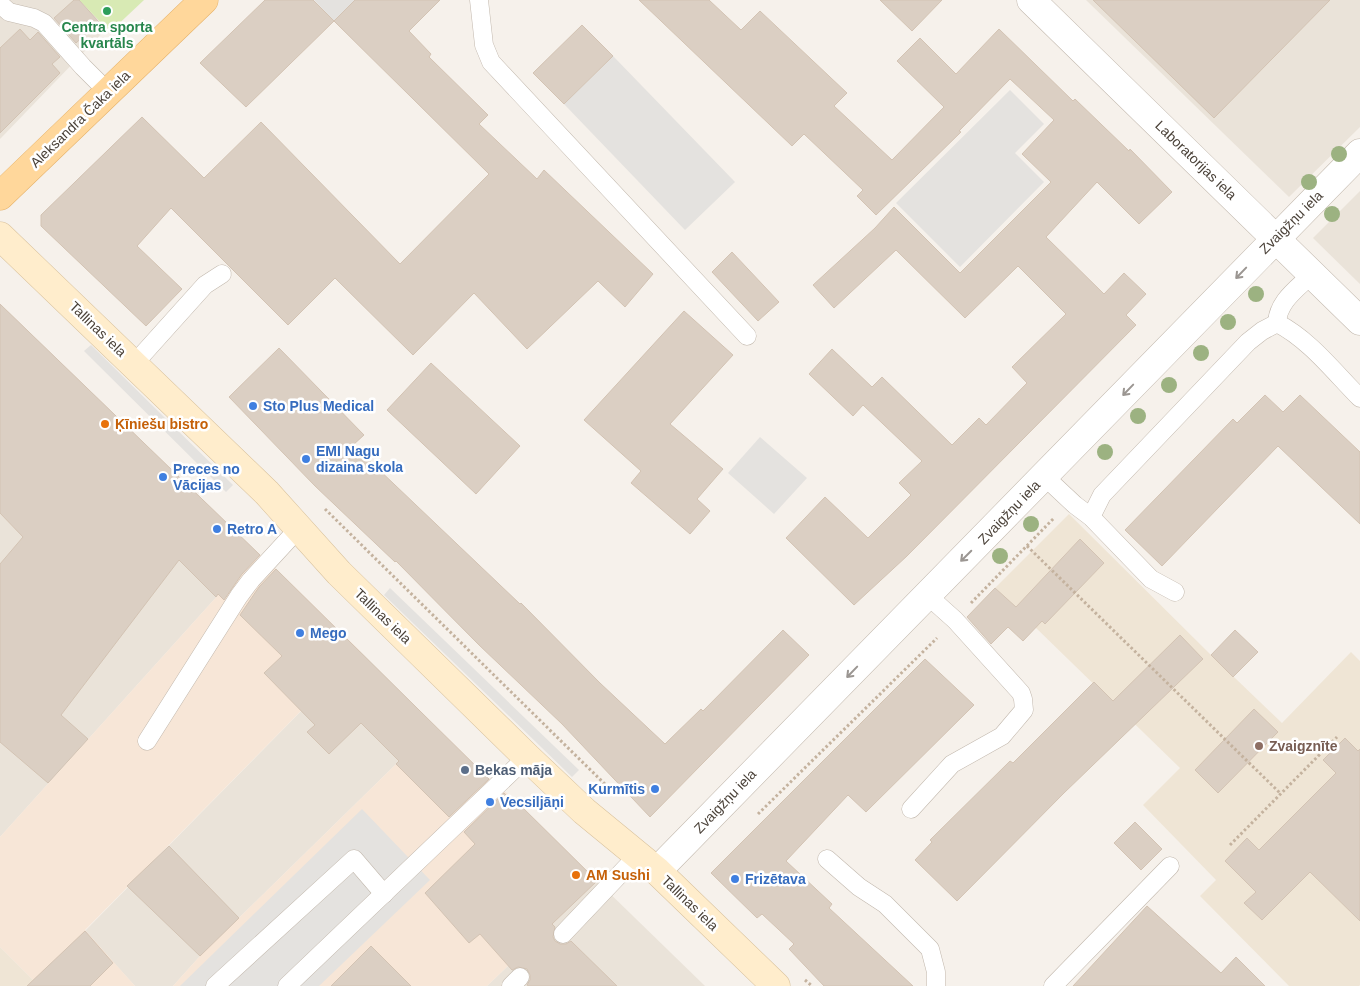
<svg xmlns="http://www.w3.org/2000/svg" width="1360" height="986" viewBox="0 0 1360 986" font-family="Helvetica,sans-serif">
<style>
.residential{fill:#eae3d9}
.commercial{fill:#f7e6d7}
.education{fill:#efe5d5}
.green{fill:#d8eab4}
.parking{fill:#e4e2df}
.building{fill:#dbcfc3;stroke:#d3c3b3}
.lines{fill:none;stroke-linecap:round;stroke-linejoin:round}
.lane-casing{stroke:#c2b8ad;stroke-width:19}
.street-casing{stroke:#c2b8ad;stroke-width:29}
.secondary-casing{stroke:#d9c29d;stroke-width:29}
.primary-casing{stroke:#e6b269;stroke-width:29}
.path{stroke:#c4b29e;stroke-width:3;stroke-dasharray:2.5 2.5;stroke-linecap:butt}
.lane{stroke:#fff;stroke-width:18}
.street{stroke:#fff;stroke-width:28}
.secondary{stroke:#ffedcc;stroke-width:28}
.primary{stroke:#ffd79b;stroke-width:28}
.tree{fill:#9cb281}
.oneway{stroke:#9b9692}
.leisure-dot{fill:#2e9e5b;stroke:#fff;stroke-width:2}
.shop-dot{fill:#3f7fe0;stroke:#fff;stroke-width:2}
.food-dot{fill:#e8710a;stroke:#fff;stroke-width:2}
.education-dot{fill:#8d6e63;stroke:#fff;stroke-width:2}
.service-dot{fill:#5c6f8a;stroke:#fff;stroke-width:2}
.labels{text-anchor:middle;stroke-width:5;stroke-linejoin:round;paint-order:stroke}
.leisure-label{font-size:14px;font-weight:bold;fill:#27864d;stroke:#fff}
.street-label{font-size:14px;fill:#4a4138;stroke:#fff}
.shop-label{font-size:14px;font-weight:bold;fill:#366cbe;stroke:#fff;text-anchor:start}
.food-label{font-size:14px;font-weight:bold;fill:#c56008;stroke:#fff;text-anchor:start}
.education-label{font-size:14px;font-weight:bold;fill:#785e54;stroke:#fff;text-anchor:start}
.service-label{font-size:14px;font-weight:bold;fill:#4e5e75;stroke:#fff;text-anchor:start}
</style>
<rect width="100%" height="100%" fill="#f6f1eb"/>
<g class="residential">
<path d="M0,0H79L106,29L0,139Z"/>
<path d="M1086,0H1360V127L1289,197Z"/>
<path d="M1360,191V284L1313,238Z"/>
<path d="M0,304L257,552L0,837Z"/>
<path d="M360,651L435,726L200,956L173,986H135L85,931Z"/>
<path d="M597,881L705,986H487Z"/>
</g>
<g class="commercial">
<path d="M257,552L272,565L360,651L85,930L135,986H27L33,980L0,947V837Z"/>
<path d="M435,726L482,772L516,801L597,881L487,986H173L200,956Z"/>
</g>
<g class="education">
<path d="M1069,514L1211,655L1282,723L1351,652L1360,661V985L1359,986H1289L1200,896L1216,880L1143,805L1180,768L995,588Z"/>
<path d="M0,947L33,980L27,986H0Z"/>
</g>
<path class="green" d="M79,0H144L110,32Z"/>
<g class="parking">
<path d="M314,0H355L334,21Z"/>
<path d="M613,56L735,182L685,230L564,104Z"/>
<path d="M1010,90L1044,124L1015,153L1044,182L960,267L896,203Z"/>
<path d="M91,345L233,485L226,492L84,351Z"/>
<path d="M760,437L807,478L774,514L728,473Z"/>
<path d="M390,588L579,770L572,777L384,595Z"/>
<path d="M362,809L430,880L319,986H180Z"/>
</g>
<g class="building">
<path d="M74,0H79L99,22L76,43L54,18Z"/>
<path d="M265,0H313L334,21L246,107L200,63Z"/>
<path d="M355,0H440L409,31L431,54L429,57L488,115L479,124L537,179L544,170L653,274L625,307L598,281L527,349L474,293L413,355L335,278L288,325L171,208L137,246L182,289L146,326L41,226V215L142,117L204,178L261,122L400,264L489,174L334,21Z"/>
<path d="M639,0H709L741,30L760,11L847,93L834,106L892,160L944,107L897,61L920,38L956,74L999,29L1073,101L1075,99L1129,151L1130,149L1172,192L1139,224L1097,182L1046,237L1104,294L1124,273L1146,294L1126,315L1136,325L907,556L854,605L786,538L825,497L868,538L911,495L899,483L922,461L863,405L853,416L809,374L832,349L872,387L882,377L952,445L979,418L986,425L1027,383L1012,367L1066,314L1018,266L965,318L896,250L834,308L813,285L875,228L894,207L960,273L1051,182L1022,154L1054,120L1010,79L959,131L961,132L876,215L857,196L863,190L804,134L792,146Z"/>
<path d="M880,0H942L912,31Z"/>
<path d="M1093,0H1330L1214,118Z"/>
<path d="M582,25L613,56L564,104L533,73Z"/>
<path d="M20,29L30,40L38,32L60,57L52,64L60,73L0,133V48Z"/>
<path d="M732,252L779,302L758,321L712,272Z"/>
<path d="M0,304L260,555L242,574L224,600L218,594L216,597L179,560L61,715L88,739L48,783L0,742V564L23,537L0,513Z"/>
<path d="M684,311L733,355L670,424L723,469L697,499L710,511L690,534L631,483L641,471L584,420Z"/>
<path d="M279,348L364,435L353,445L520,604L521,603L600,683L665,744L701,709L703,711L783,630L809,655L650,817L562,724L479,645L396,561L395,562L315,486L229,397Z"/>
<path d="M431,363L520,446L476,494L387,410Z"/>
<path d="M1265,395L1283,412L1300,395L1360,452V524L1278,446L1162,566L1125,530L1233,419L1237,423Z"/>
<path d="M1080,539L1104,563L1045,624L1042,621L1023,641L1008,627L991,644L967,617L995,588L1016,607Z"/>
<path d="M276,569L489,779L449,817L396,764L399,761L361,723L329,754L307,732L315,725L264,673L282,656L240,615L259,587Z"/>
<path d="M1235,630L1258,652L1233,677L1211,655Z"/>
<path d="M1180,635L1203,659L1064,793L957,901L915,860L932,842L930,840L1010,761L1013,763L1094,682L1113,701Z"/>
<path d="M925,659L974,705L866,812L848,795L786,861L832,904L829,908L913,986H824L789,949L794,944L762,914L757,918L711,873Z"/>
<path d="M1254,709L1278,732L1218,793L1195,770Z"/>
<path d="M1345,738L1358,751L1360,749V921L1310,872L1262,920L1244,903L1256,892L1225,861L1247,838L1259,850L1336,773L1323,760Z"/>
<path d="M504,793L514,803L516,801L597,881L552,924L555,927L553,937L555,941L560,944H566L571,941L617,986H529L527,985L530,980V975L527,969L518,967L512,970L480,934L469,943L425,893L475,844L464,832Z"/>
<path d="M1135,822L1162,849L1141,870L1114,843Z"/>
<path d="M169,846L239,918L200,956L127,886Z"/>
<path d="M1147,906L1221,973L1236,957L1265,986H1073Z"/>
<path d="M85,931L113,963L90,986H27Z"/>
<path d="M371,946L411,986H331Z"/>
</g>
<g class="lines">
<defs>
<g id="lane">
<path d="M479,0L484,45L491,62L747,336"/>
<path d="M0,4L9,12L34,18L44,23L83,67L109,93"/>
<path d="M1277,323C1278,301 1297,289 1312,274"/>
<path d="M134,364L205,285L222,274"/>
<path d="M1044,476L1075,505L1091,517L1151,579L1175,592"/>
<path d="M1091,517L1102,495L1248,342L1262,331L1277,323C1310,340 1334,372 1360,398"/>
<path d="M147,741L239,596L251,580L298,529"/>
<path d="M911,809L952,764L1002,736L1024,710L1023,699L1021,693L955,620L927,595"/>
<path d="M827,859L859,887L885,904L930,949L936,972V986"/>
<path d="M563,934L638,855"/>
<path d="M215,986L354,859L384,894"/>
<path d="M287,986L527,757"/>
<path d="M511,986L520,977"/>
<path d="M1053,986L1170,866"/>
</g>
<g id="street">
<path d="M1031,0L1360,321"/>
<path d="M657,871L1360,153"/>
</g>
<path id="secondary" d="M0,236L267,493L339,573L527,757L584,811L657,871L776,986"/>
<path id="primary" d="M0,196L204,0"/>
</defs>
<use href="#lane" class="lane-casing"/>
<use href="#street" class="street-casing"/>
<use href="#secondary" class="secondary-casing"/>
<use href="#primary" class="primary-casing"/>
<g class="path">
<path d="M325,509L617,796"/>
<path d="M1027,546L1281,794"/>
<path d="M971,603L1054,518"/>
<path d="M758,814L937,638"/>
<path d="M1230,845L1337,737"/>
<path d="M805,980L812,986"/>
</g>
<use href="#lane" class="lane"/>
<use href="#street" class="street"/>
<use href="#secondary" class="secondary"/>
<use href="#primary" class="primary"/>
</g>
<g class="tree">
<circle cx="1339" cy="154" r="8"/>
<circle cx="1309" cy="182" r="8"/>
<circle cx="1332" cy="214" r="8"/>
<circle cx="1256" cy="294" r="8"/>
<circle cx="1228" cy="322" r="8"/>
<circle cx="1201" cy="353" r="8"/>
<circle cx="1169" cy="385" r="8"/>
<circle cx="1138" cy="416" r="8"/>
<circle cx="1105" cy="452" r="8"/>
<circle cx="1031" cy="524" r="8"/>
<circle cx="1000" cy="556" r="8"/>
</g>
<defs><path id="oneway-shaft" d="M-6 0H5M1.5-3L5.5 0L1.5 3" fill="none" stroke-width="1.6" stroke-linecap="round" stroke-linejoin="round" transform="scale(1.25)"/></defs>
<g class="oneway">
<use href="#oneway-shaft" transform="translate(1241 273) rotate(134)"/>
<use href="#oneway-shaft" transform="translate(1128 390) rotate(134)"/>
<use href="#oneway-shaft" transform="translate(966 556) rotate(135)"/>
<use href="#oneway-shaft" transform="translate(852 672) rotate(134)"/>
</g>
<circle class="leisure-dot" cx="107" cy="11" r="5"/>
<g class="shop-dot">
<circle cx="253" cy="406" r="5"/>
<circle cx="306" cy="459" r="5"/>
<circle cx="163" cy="477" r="5"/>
<circle cx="217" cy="529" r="5"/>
<circle cx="300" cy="633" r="5"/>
<circle cx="655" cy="789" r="5"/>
<circle cx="490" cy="802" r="5"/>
<circle cx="735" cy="879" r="5"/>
</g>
<g class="food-dot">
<circle cx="105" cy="424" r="5"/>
<circle cx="576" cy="875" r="5"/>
</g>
<circle class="education-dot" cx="1259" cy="746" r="5"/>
<circle class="service-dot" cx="465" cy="770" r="5"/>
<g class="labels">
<g class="leisure-label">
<text x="107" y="32">Centra sporta<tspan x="107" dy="16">kvartāls</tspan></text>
</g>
<g class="street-label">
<text transform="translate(80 119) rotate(-44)" y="5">Aleksandra Čaka iela</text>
<text transform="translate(1196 160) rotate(44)" y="5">Laboratorijas iela</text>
<text transform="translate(1291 222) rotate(-45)" y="5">Zvaigžņu iela</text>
<text transform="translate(98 329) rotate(44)" y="5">Tallinas iela</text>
<text transform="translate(1009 512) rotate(-46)" y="5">Zvaigžņu iela</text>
<text transform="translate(383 616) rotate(44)" y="5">Tallinas iela</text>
<text transform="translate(725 801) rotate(-46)" y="5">Zvaigžņu iela</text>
<text transform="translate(690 903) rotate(44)" y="5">Tallinas iela</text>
</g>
<g class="shop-label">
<text x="263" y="411">Sto Plus Medical</text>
<text x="316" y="456">EMI Nagu<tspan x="316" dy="16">dizaina skola</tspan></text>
<text x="173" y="474">Preces no<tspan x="173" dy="16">Vācijas</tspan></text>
<text x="227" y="534">Retro A</text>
<text x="310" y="638">Mego</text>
<text x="645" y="794" text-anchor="end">Kurmītis</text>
<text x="500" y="807">Vecsiljāņi</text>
<text x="745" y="884">Frizētava</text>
</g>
<g class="food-label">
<text x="115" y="429">Ķīniešu bistro</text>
<text x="586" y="880">AM Sushi</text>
</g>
<g class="education-label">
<text x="1269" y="751">Zvaigznīte</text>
</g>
<g class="service-label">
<text x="475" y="775">Bekas māja</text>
</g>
</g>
</svg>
